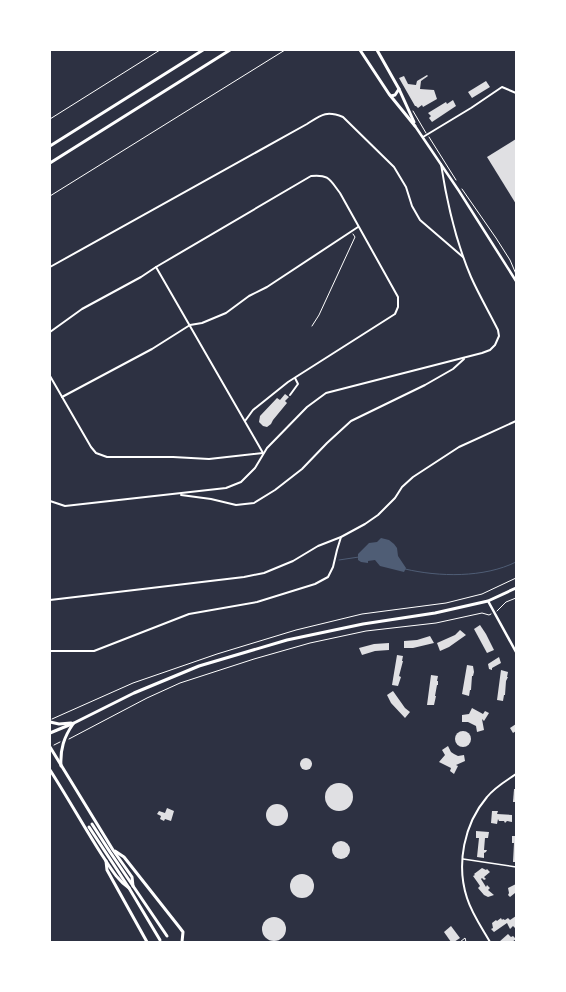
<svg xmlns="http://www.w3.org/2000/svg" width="566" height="992" viewBox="0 0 566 992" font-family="Inter,sans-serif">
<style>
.water{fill:#4f5d75}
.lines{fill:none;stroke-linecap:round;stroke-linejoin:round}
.stream{stroke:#4f5d75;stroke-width:1}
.building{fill:#e0e0e3}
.path{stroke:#fff;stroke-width:1}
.service{stroke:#fff;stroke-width:1}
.pedestrian{stroke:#fff;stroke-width:1.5}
.minor{stroke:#fff;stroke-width:2}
.tertiary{stroke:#fff;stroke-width:2.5}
.secondary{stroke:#fff;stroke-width:2.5}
.primary{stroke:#fff;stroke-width:3}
.trunk{stroke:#fff;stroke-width:3}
</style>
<rect width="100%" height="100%" fill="#2d3142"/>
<path class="water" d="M381,538L389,540L394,544L397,548L398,556L406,568L404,572L380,566L375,560L368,561V563L361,562L358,560V554L369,543L377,542Z"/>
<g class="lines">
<g class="stream">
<path d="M339,560L359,557"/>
<path d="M405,569C439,577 484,578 516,562"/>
</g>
</g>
<g class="building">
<path d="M427,75L428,76L421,81L420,89L434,90L437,99L423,107L422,105L418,108L416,106H415L399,78L404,76L408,84L416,85L417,81Z"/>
<path d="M486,81L490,87L472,98L468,92Z"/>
<path d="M453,100L456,106L432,122L429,118L431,116L428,113L446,102L447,104Z"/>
<path d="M516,139V204L487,157Z"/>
<path d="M285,394L289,397L285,401L287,403L273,420L271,424L267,427L263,426L259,422L260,416L277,398L280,400Z"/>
<path d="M480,625L486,634L494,650L487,653L474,629Z"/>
<path d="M460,630L466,635L449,647L440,651L437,643L455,635Z"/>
<path d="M430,636L434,643L413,648H404V641L417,640Z"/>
<path d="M389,643V650L375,651L362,655L359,648L374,644Z"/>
<path d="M397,655L403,656L402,661H403L399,676L401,677L398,686L392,685Z"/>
<path d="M499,657L501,663L492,668V670L489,669L488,664Z"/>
<path d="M467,665L473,666L474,672L473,676H472L471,690H470L469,696L462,694Z"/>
<path d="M501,670L508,672L507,677H508L506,681L505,695H504L503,701L497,700Z"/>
<path d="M431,675L438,676L437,681H438V685H437L435,696H436L434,705H427Z"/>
<path d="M393,691L405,708L410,712L405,718L391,703L387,695Z"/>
<path d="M472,708L483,714L485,711L489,713L484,721L482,719L484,730L477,732L476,726L468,722H462V715L469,714Z"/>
<path d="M516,724V731L513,733L510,728Z"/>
<circle cx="463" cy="739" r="8"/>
<path d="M448,746L451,752L454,754L458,756L464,755L465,761L456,765L458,766L454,774L450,771L451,768L439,762L445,755L442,750Z"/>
<circle cx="306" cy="764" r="6"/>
<circle cx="339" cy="797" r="14"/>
<path d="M514,789H516V802H513Z"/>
<circle cx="277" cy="815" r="11"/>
<path d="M167,808L174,811L171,821L165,819L164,821L160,819L161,816L157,814L159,811L165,813Z"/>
<path d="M492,811H498L497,814L512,815V822L507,821L505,823L504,821H499L498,819L497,824L491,823Z"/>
<path d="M476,831L489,832L488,838H485L484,850H487L486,852L484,853V858L477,857L479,838H476Z"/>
<path d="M512,836H516V862H513L514,843H512Z"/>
<circle cx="341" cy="850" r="9"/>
<path d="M482,868L486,870L487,869L490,872L484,877L486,879L484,880L482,878L481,879L486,887L487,885L490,888L488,890L494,895L488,897L484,895L478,888L480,886L478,883L473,876L475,875L474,874Z"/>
<circle cx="302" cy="886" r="12"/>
<path d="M516,884V894L515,893L510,897L508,895L509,893L508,888Z"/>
<path d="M516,916L515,928L513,926L510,929L507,923L494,932L491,929L493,928L492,923L496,920L497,921L501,918L502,920L503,919L505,920L508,918L510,920Z"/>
<circle cx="274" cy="929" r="12"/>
<path d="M451,926L460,938L454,942H451L444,932Z"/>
<path d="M508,934L511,937L513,936L516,939L512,942H499Z"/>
</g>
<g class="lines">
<g class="path">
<path d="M413,111L426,133"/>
<path d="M429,137L456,180"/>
<path d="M462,189L496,238L510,260L516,274"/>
<path d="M50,196L285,50"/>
<path d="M312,326L319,315L355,237L353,234"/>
<path d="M497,611L506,602L516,598"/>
<path d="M52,719L133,683L217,654L296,630L362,614L446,603L482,594L516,578"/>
<path d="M69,739L147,698L180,683L254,659L310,643L366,631L436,623L482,613L489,615L491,614"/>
<path d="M54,745L60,742"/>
</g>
<g class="service">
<path d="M50,119L160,50"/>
<path d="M460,942L465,938L466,942"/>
</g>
<path class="pedestrian" d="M463,859L516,867"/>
<g class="minor">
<path d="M423,137L471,108L502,87L516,93"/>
<path d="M50,267L307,124C321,115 326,110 343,117L394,167L406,187L412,206L420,220L463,257"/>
<path d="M50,332L82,309L141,277L156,267L311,176C329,174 330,180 340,193L398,297V307L395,314L288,382L253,410L245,421"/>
<path d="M50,376L91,447L96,453L107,457H173L209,459L263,453L156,267"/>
<path d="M290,395L298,384L295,378"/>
<path d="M62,397L152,349L190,325L202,323L226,313L249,296L267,287L358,227"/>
<path d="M181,495L211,499L236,505L254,503L275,490L302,469L327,443L351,421L425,385L453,369L464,359"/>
<path d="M50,501L65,506L226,488L241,482L255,468L267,448L307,407L326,393L482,353L490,350L495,345L499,336L498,330C489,312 479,295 471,277C456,242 447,203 441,164"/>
<path d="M50,600L244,577L264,573L293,561L318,546L341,537L365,524L378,515L395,498L402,487L413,477L459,447L516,421"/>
<path d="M50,651H94L189,614L257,602L315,584L328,577L333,567L337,550L341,537"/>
<path d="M490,942C482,928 472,914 467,898C456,864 464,824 487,797C495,787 506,781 516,774"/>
</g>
<path class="tertiary" d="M415,126L459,191L516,281"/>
<path class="secondary" d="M488,601L516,652"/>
<g class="primary">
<path d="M50,722L59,724L71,723"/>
<path d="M50,733L74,723L134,693L199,666L287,640L363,624L435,613L488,601L516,588"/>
<path d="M50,747L113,850L132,877L133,886"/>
<path d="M61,766C60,749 64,737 73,724"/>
<path d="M50,770C68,798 84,827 102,855C110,867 117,880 129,888"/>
<path d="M92,824L110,852L167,936"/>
<path d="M89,827L129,888L160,940"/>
<path d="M115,851L124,857L180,928L183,932L182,942"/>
<path d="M106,861L107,870L147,942"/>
</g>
<g class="trunk">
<path d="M360,50L389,94L415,126"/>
<path d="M377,50L399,89L414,122"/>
<path d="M391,96L395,95L399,89"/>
<path d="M50,146L203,50"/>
<path d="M50,163L230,50"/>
</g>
</g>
<rect width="566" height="992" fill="none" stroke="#ffffff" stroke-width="102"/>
</svg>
